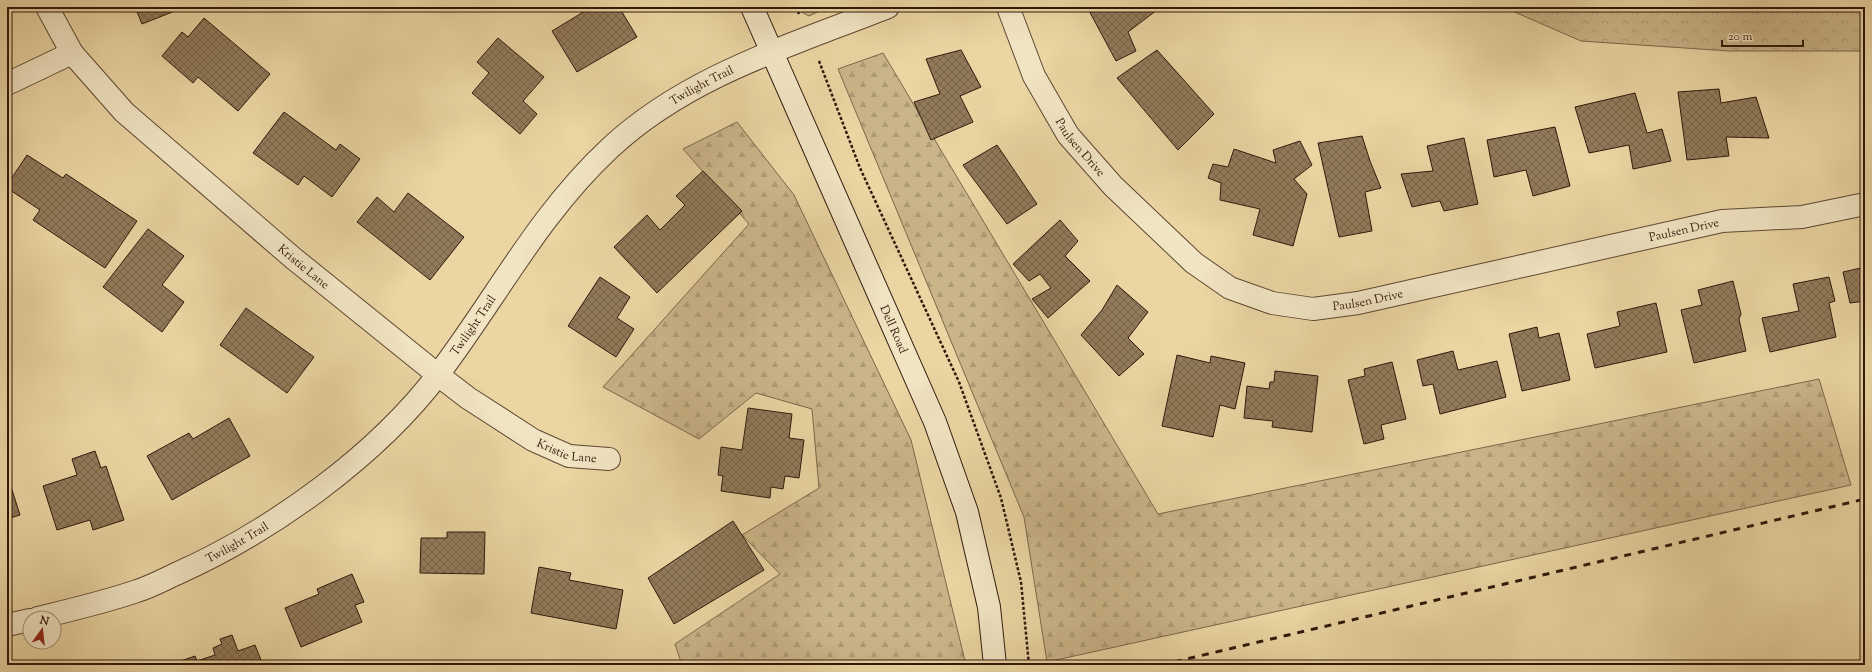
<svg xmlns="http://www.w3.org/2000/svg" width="1872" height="672" viewBox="0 0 1872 672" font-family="'Sorts Mill Goudy',serif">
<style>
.forest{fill:url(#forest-firs);stroke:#7d664a}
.park{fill:url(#park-crowns);stroke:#7d664a}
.building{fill:url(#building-cross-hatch);stroke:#30180b}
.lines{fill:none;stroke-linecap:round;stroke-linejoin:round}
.street-casing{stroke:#5e4731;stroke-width:24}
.secondary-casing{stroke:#30180b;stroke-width:24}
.path{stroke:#30180b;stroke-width:2.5;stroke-dasharray:3 2;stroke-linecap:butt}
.street{stroke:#f1e4c3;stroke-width:22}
.secondary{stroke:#f1e4c3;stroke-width:22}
.rail{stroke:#30180b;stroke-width:3;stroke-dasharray:7 7;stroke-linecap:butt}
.labels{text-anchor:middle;stroke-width:3;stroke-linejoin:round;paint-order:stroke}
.street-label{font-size:12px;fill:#30180b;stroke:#f1e4c3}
</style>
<defs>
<pattern id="forest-firs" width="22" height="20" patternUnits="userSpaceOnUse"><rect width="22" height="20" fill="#cab589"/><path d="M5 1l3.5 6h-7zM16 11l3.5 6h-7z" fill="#ae9b75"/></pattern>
<pattern id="park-crowns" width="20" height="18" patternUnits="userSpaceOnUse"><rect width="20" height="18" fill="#cab589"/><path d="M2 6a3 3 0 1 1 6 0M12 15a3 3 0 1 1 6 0" fill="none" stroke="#ae9b75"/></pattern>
<pattern id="building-cross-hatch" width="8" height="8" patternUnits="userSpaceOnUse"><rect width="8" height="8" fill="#917a5a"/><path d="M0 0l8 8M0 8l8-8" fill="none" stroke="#776349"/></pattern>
</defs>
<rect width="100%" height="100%" fill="#ead5a3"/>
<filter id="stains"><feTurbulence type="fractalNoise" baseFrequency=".005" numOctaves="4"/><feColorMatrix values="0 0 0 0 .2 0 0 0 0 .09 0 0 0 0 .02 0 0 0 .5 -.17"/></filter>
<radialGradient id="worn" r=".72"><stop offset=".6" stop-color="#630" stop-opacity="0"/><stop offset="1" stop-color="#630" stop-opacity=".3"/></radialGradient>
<g class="forest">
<path d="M883,53L1158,514L1819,379L1851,485L1047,662L1024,517L838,69Z"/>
<path d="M737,122L794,195L911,440L966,665H682L675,644L780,574L742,535L819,488L812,409L756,393L699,439L603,387L749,224L683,149Z"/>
</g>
<g class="park">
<path d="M792,7H828L809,16Z"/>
<path d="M1503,7H1865V51H1729L1581,41Z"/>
</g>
<g class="building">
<path d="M135,7H185L142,24Z"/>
<path d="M581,7H619L637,37L577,72L552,31L585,11Z"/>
<path d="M1087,7H1161L1128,32L1136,51L1116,61Z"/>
<path d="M204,18L270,74L238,111L198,77L193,83L162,56L182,32L188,37Z"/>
<path d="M498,38L544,77L523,101L537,114L520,134L472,93L489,73L477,62Z"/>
<path d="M961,50L981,87L960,96L973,122L931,140L914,102L940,94L926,59Z"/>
<path d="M1157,50L1214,114L1178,150L1117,78Z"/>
<path d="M1719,89L1721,103L1756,97L1769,138L1726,137L1729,156L1687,160L1678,92Z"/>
<path d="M1635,93L1647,133L1662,129L1671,161L1633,169L1629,145L1589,153L1575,107Z"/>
<path d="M284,112L336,150L340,144L360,159L332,197L304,176L298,185L253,153Z"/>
<path d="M1555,127L1570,186L1533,196L1526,170L1494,177L1487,140Z"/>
<path d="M1362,136L1370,161L1381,188L1365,192L1372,231L1339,237L1318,143Z"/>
<path d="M1464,138L1478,204L1444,211L1440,201L1412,207L1401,174L1433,171L1427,146Z"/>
<path d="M1300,141L1312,165L1294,179L1307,194L1293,246L1253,235L1260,209L1220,200L1221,183L1208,178L1213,164L1228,167L1234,149L1276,163L1273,150Z"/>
<path d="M997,145L1037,204L1007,224L963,165Z"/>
<path d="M27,155L63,178L66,174L137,221L105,268L33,220L40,210L7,188V185Z"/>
<path d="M703,171L742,211L657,293L614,247L647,215L660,230L685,205L676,196Z"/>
<path d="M408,193L464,237L430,280L357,222L377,197L394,212Z"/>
<path d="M1060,220L1078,241L1065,256L1090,281L1048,318L1032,299L1051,288L1040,274L1029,281L1013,264Z"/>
<path d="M148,229L184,256L162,285L184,302L162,332L103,287Z"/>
<path d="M1865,267V301L1850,303L1843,272Z"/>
<path d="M600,277L630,297L617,318L634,329L616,357L568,326Z"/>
<path d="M1829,277L1835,301L1829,303L1836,337L1770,352L1762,318L1799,311L1793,284Z"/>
<path d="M1733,281L1741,314L1739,319L1746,351L1694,363L1681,310L1702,305L1698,290Z"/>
<path d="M1117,285L1148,312L1128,338L1144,354L1119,376L1081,335L1102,310Z"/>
<path d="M1656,303L1667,352L1595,368L1587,334L1620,326L1617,312Z"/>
<path d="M246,308L314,357L287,393L220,345Z"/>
<path d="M1537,327L1539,338L1559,333L1570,380L1522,391L1509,334Z"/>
<path d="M1453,351L1458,370L1497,361L1506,397L1440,414L1433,384L1423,386L1417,360Z"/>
<path d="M1177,355L1210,363L1211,356L1245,363L1235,409L1220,405L1213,437L1162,426Z"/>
<path d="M1392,362L1406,419L1381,425L1384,439L1364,444L1348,380L1365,376L1364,369Z"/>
<path d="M1275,371L1318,376L1312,432L1272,427L1273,421L1244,418L1247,386L1269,389L1270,382H1274Z"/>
<path d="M748,408L792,414L789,438L804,440L799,478L785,476L783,489L771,487L770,498L721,491L723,476L718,475L721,447L742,450Z"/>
<path d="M229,418L250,456L172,500L147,456L189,433L193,439Z"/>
<path d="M95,451L101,468L106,466L124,520L93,530L90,520L57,530L43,486L77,475L72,459Z"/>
<path d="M7,474L20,515L7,519Z"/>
<path d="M733,521L764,570L674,624L648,578Z"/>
<path d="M447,532H485L484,574L420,573L421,538H447Z"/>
<path d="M539,567L571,573L569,580L623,590L616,629L531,613Z"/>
<path d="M352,574L364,602L355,605L362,622L301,647L285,608L319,594L317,589Z"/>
<path d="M232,635L238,651L255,645L263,665H179L178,662L195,656L197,661L215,655L213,648L222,644L220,639Z"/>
</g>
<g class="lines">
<defs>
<g id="street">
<path id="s1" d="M47,7L72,53L124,112L293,258L438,375L468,398L533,440L569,456L609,459"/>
<path id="s2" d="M1008,7L1034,76L1068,135L1113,186L1194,263L1230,288L1272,303L1313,309L1358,303L1722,221L1802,217L1865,204"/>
<path d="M7,84L72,53"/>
<path id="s3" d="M38,618C71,610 105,602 137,591C150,587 163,580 176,574C272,531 377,456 440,372C498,295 539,214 610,148C687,76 792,45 888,7"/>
<path d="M7,625L30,620"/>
</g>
<g id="secondary">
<path id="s4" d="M752,7L935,422L967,512L989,607L995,665"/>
</g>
</defs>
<use href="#street" class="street-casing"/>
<use href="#secondary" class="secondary-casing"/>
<g class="path">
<path d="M796,7L799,14"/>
<path d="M819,61L860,168L959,382L1001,498L1021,582L1029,665"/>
</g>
<use href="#street" class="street"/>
<use href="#secondary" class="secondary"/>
<path class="rail" d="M1161,665L1865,499"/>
</g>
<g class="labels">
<g class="street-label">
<text dy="4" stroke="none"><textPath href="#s3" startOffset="874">Twilight Trail</textPath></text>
<text dy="4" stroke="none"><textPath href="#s2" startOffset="159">Paulsen Drive</textPath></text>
<text dy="4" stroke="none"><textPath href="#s2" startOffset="831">Paulsen Drive</textPath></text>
<text dy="4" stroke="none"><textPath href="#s1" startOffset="368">Kristie Lane</textPath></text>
<text dy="4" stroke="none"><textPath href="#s2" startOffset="507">Paulsen Drive</textPath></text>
<text dy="4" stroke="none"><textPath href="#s3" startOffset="538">Twilight Trail</textPath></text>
<text dy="4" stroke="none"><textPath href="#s4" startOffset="352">Dell Road</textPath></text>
<text dy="4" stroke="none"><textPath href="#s1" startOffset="692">Kristie Lane</textPath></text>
<text dy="4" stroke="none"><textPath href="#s3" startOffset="214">Twilight Trail</textPath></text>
</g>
</g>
<rect width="1872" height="672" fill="none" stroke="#ead5a3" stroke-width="24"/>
<rect x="8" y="8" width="1856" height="656" fill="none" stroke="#30180b" stroke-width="2"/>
<rect x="12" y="12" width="1848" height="648" fill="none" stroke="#30180b"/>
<g transform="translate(42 630) rotate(15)"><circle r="19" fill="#f1e4c3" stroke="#a49279"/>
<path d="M0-3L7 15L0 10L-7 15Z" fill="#8f2418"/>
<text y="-6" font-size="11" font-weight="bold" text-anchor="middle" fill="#30180b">N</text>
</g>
<path d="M1722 40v6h81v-6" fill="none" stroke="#30180b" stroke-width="2"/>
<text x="1728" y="40" font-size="12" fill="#30180b" stroke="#f1e4c3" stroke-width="3" paint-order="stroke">20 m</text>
<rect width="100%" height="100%" filter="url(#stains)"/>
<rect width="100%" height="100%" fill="url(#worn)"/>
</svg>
